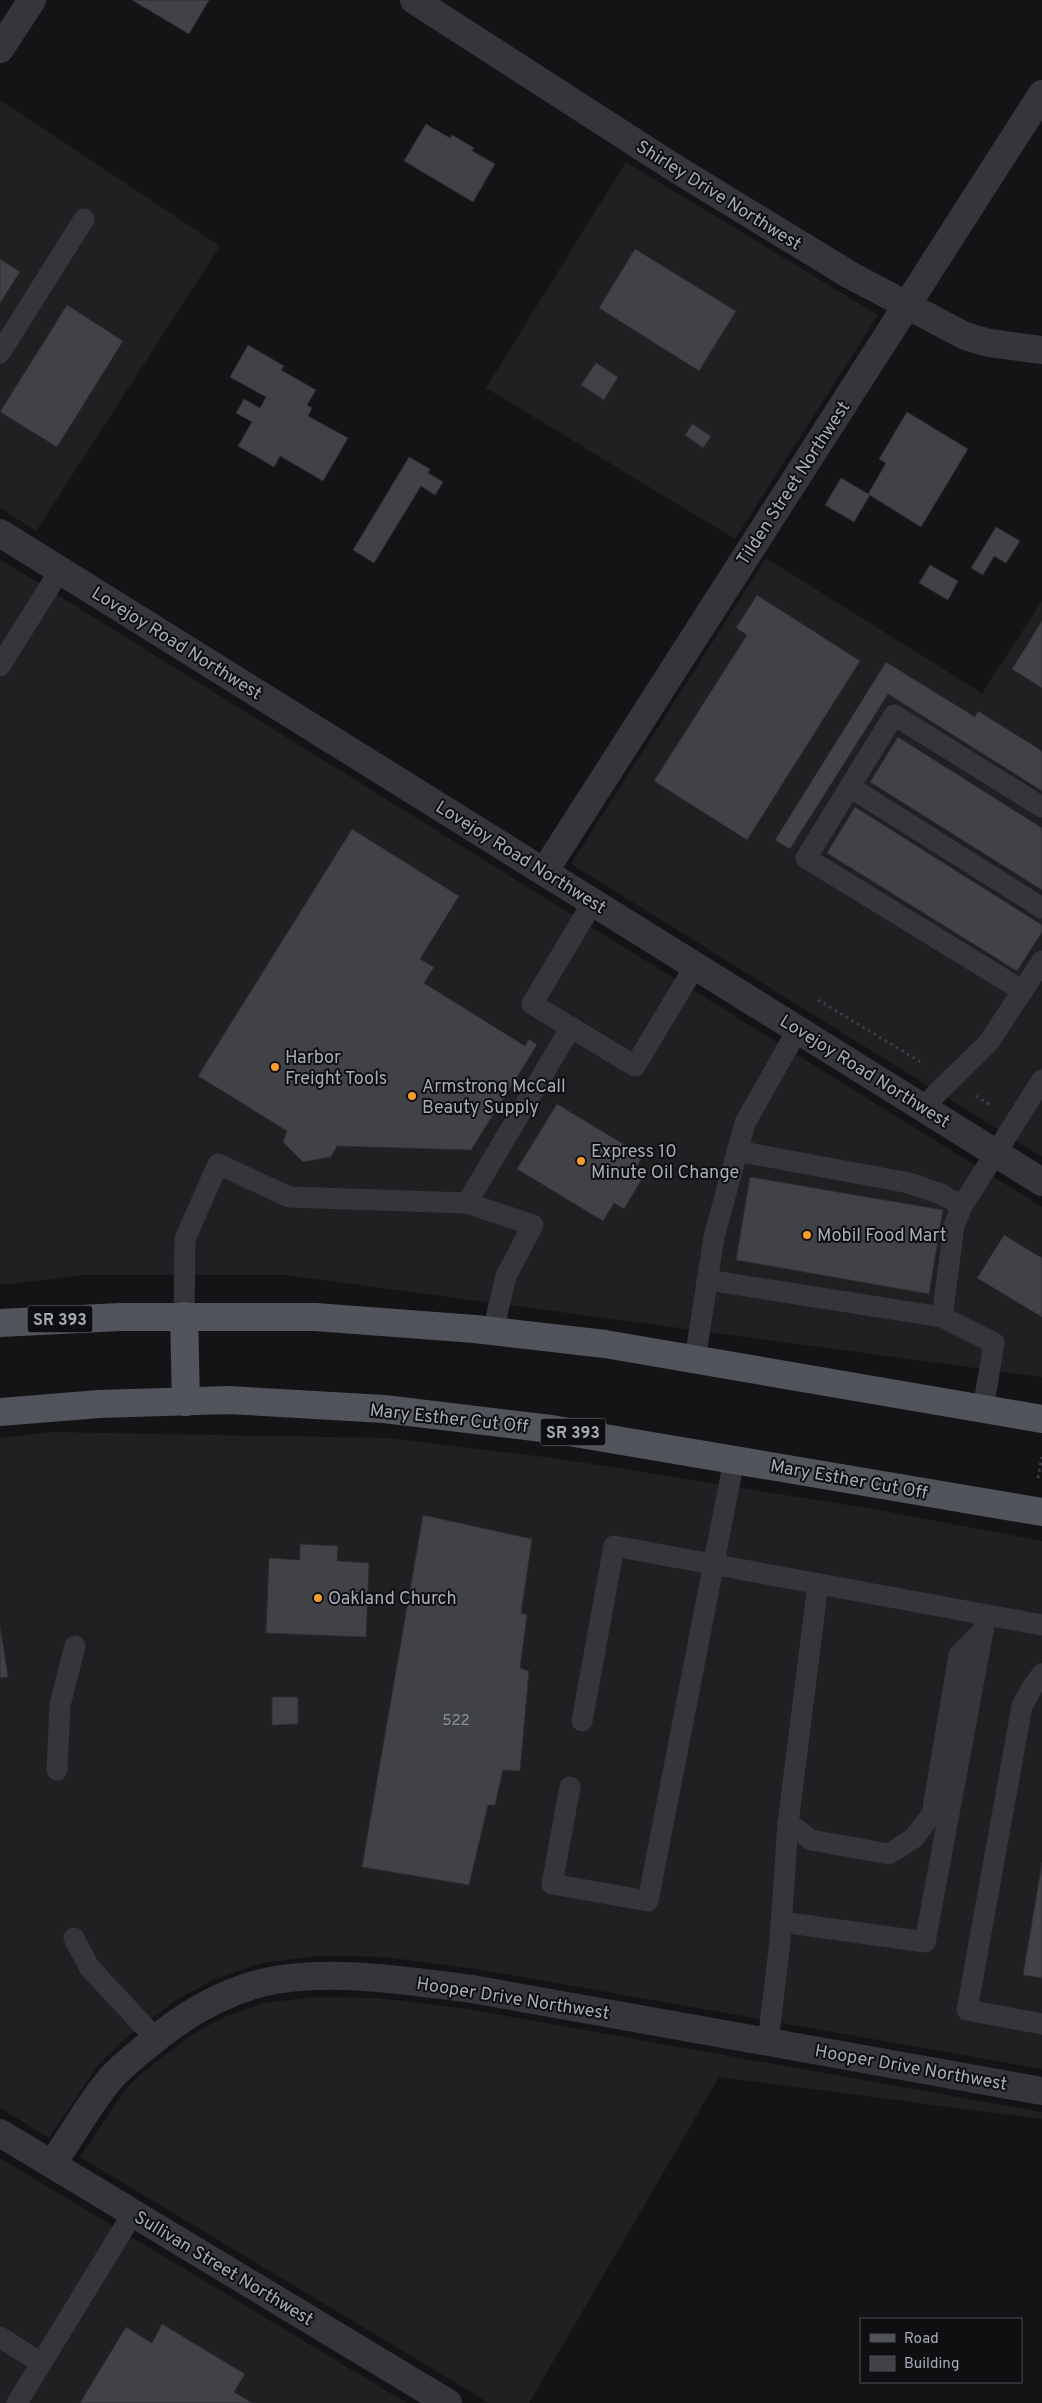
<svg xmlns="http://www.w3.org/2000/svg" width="1042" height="2403" viewBox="0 0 1042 2403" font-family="Overpass,sans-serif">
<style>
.built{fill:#202023}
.building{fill:#404246;stroke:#2e2e32}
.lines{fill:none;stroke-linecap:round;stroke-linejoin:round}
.path{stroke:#3b3e42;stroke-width:3;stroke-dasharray:2.5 4;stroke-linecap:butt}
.service{stroke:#35363b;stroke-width:21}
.minor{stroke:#35363b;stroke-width:28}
.tertiary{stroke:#35363b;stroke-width:28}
.primary{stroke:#51545a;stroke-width:28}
.poi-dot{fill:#f69d2b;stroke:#0f0f11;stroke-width:2}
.labels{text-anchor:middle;stroke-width:4;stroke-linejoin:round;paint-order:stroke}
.number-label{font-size:15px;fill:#8c929b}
.shield{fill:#0f0f11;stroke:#787d85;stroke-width:1}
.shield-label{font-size:16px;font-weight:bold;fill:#a5acb7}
.street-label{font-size:18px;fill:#a5acb7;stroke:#0f0f11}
.poi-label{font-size:18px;fill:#a5acb7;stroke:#0f0f11;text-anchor:start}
</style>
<rect width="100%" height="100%" fill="#141416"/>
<g class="built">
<path d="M0,100L220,246L36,531L0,508Z"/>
<path d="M626,162L878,315L735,539L486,388Z"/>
<path d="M766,558L982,693L1042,601V1157L571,864Z"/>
<path d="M0,559L1042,1207V1377L285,1275H84L0,1285Z"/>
<path d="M51,1432L388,1438L561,1459L873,1509L1042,1541V2069L477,1969L384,1957L319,1956L262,1963L215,1979L176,2000L121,2042L99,2064L49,2138L0,2108V1438Z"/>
<path d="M314,1997L378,1998L467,2009L1042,2112V2119L719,2077L529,2403H489L80,2157L125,2090L142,2073L191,2035L224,2017L263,2003Z"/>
<path d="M0,2158L407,2403H0Z"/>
</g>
<g class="building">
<path d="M132,0H209L189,34Z"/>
<path d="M426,124L450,138L452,135L474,148L472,151L495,164L473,202L404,161Z"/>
<path d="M635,249L736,311L699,371L599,308Z"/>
<path d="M0,259L20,272L0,303Z"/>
<path d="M67,305L123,341L57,447L0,412Z"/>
<path d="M248,345L284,366L281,370L316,390L307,405L312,408L308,416L348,438L323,481L280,456L274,467L238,446L252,422L236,413L244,399L260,408L266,397L230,377Z"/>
<path d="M596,363L618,377L604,400L581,385Z"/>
<path d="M907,412L968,449L921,527L868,494L886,463L879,459Z"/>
<path d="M692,424L711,436L703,448L685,435Z"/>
<path d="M409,457L430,469L428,473L443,482L435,495L421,486L374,563L353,550Z"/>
<path d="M841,478L870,495L854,522L825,505Z"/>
<path d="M996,527L1020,541L1006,563L994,556L983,575L971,568Z"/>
<path d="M930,565L958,581L948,600L919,583Z"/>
<path d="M757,595L860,661L747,840L654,781L747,635L736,628Z"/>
<path d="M1042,621V688L1012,669Z"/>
<path d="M886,662L975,717L978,711L1042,751V791L888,694L790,849L775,840Z"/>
<path d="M898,737L1042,828V890L870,782Z"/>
<path d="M855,807L1042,925V932L1017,971L827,853Z"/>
<path d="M352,829L459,896L420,959L434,967L424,983L525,1046L529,1039L537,1045L471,1150L337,1146L331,1157L303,1162L283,1142L287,1131L198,1076Z"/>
<path d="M557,1104L643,1156L637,1166L646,1172L624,1209L614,1203L603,1221L517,1169Z"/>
<path d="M750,1177L943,1210L929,1294L736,1260Z"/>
<path d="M1004,1235L1042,1258V1317L977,1278Z"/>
<path d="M423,1515L532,1539L521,1613L527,1615L520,1668L529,1671L520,1771L503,1770L495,1805H488L469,1885L362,1867Z"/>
<path d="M300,1544L338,1546L337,1561L369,1563L366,1637L266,1633L269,1558L300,1560Z"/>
<path d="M0,1625L8,1677L0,1678Z"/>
<path d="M272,1697H298V1724L272,1725Z"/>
<path d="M1042,1863V1978L1023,1975Z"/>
<path d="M162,2324L245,2374L234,2392L252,2403H80L126,2327L152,2343Z"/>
</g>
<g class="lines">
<g class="path">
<path d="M818,1000L924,1064"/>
<path d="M976,1096L992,1106"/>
<path d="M1038,1478L1042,1457"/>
</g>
<g class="service">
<path d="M0,353L84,219"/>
<path d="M0,666L60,570"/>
<path d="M850,787L1042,908"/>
<path d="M593,902L532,1004L635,1066L695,966"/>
<path d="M1023,991L806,858L894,715L1042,807"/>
<path d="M923,1107L989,1042L1042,961"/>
<path d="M737,1151L909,1183L941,1194L962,1206"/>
<path d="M467,1203L571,1027"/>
<path d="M707,1280L942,1317L994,1343L983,1409"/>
<path d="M184,1316L185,1239L218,1164L289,1197L467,1203L533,1225L506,1276L493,1331"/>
<path d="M942,1317L954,1226L962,1206L1042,1080"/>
<path d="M695,1360L714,1237L745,1123L798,1029"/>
<path d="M1042,1674L1033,1686L1022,1706L967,2010L1042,2024"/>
<path d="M582,1721L614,1546L1042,1625"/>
<path d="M57,1770L60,1705L75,1646"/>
<path d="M570,1787L552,1884L648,1901L734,1460"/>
<path d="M788,1823L811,1840L889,1854L914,1838L932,1814L959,1655L983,1631"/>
<path d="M782,1922L925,1942L986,1615"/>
<path d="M74,1938L89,1967L156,2039"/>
<path d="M768,2042L780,1941L788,1823L818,1584"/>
<path d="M0,2337L41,2363"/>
<path d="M17,2403L133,2213"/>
</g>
<g class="minor">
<path d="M414,0L673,167L850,275L965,336L989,343L1042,350"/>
<path d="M0,49L32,0"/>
<path d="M544,872L1042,94"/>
<path d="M0,2133L448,2403"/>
<path d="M52,2164C72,2136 90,2102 112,2077C126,2062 142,2050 158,2037C188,2013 223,1993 261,1983C324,1967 407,1981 472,1989L1042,2091"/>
</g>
<path class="tertiary" d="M0,533L1042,1182"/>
<g class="primary">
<path d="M184,1316L186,1402"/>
<path d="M0,1323L120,1317H315L475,1329L605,1344L1042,1419"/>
<path d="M0,1412L99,1404L229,1400L384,1409L551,1429L1042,1512"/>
</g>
</g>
<g class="poi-dot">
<circle cx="275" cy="1067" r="5"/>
<circle cx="412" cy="1096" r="5"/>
<circle cx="581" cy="1161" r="5"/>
<circle cx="807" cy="1235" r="5"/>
<circle cx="318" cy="1598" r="5"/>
</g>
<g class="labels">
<g class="number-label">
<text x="456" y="1725">522</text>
</g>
<g class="shield">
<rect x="27.5" y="1305.5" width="65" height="27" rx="4"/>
<rect x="540.5" y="1418.5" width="65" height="27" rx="4"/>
</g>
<g class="shield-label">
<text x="60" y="1325">SR 393</text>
<text x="573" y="1438">SR 393</text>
</g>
<g class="street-label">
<text transform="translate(719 195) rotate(32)" y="6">Shirley Drive Northwest</text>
<text transform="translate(793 483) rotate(-57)" y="6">Tilden Street Northwest</text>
<text transform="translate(177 643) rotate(32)" y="6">Lovejoy Road Northwest</text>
<text transform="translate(521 857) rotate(32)" y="6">Lovejoy Road Northwest</text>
<text transform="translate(865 1071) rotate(32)" y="6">Lovejoy Road Northwest</text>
<text transform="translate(449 1418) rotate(6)" y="6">Mary Esther Cut Off</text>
<text transform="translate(849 1479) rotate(10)" y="6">Mary Esther Cut Off</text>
<text transform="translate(513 1998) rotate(9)" y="6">Hooper Drive Northwest</text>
<text transform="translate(911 2067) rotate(10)" y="6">Hooper Drive Northwest</text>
<text transform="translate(224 2268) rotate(31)" y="6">Sullivan Street Northwest</text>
</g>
<g class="poi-label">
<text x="285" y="1063">Harbor<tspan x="285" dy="21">Freight Tools</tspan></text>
<text x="422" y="1092">Armstrong McCall<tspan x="422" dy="21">Beauty Supply</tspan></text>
<text x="591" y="1157">Express 10<tspan x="591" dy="21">Minute Oil Change</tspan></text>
<text x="817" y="1241">Mobil Food Mart</text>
<text x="328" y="1604">Oakland Church</text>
</g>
</g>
<rect x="860" y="2318" width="162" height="65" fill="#0f0f11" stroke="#4b4e53"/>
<rect x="870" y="2334" width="25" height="8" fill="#51545a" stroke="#4b4e53"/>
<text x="904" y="2343" font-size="15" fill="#a5acb7">Road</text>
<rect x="870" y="2356" width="25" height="15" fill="#404246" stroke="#4b4e53"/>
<text x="904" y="2368" font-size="15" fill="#a5acb7">Building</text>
</svg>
